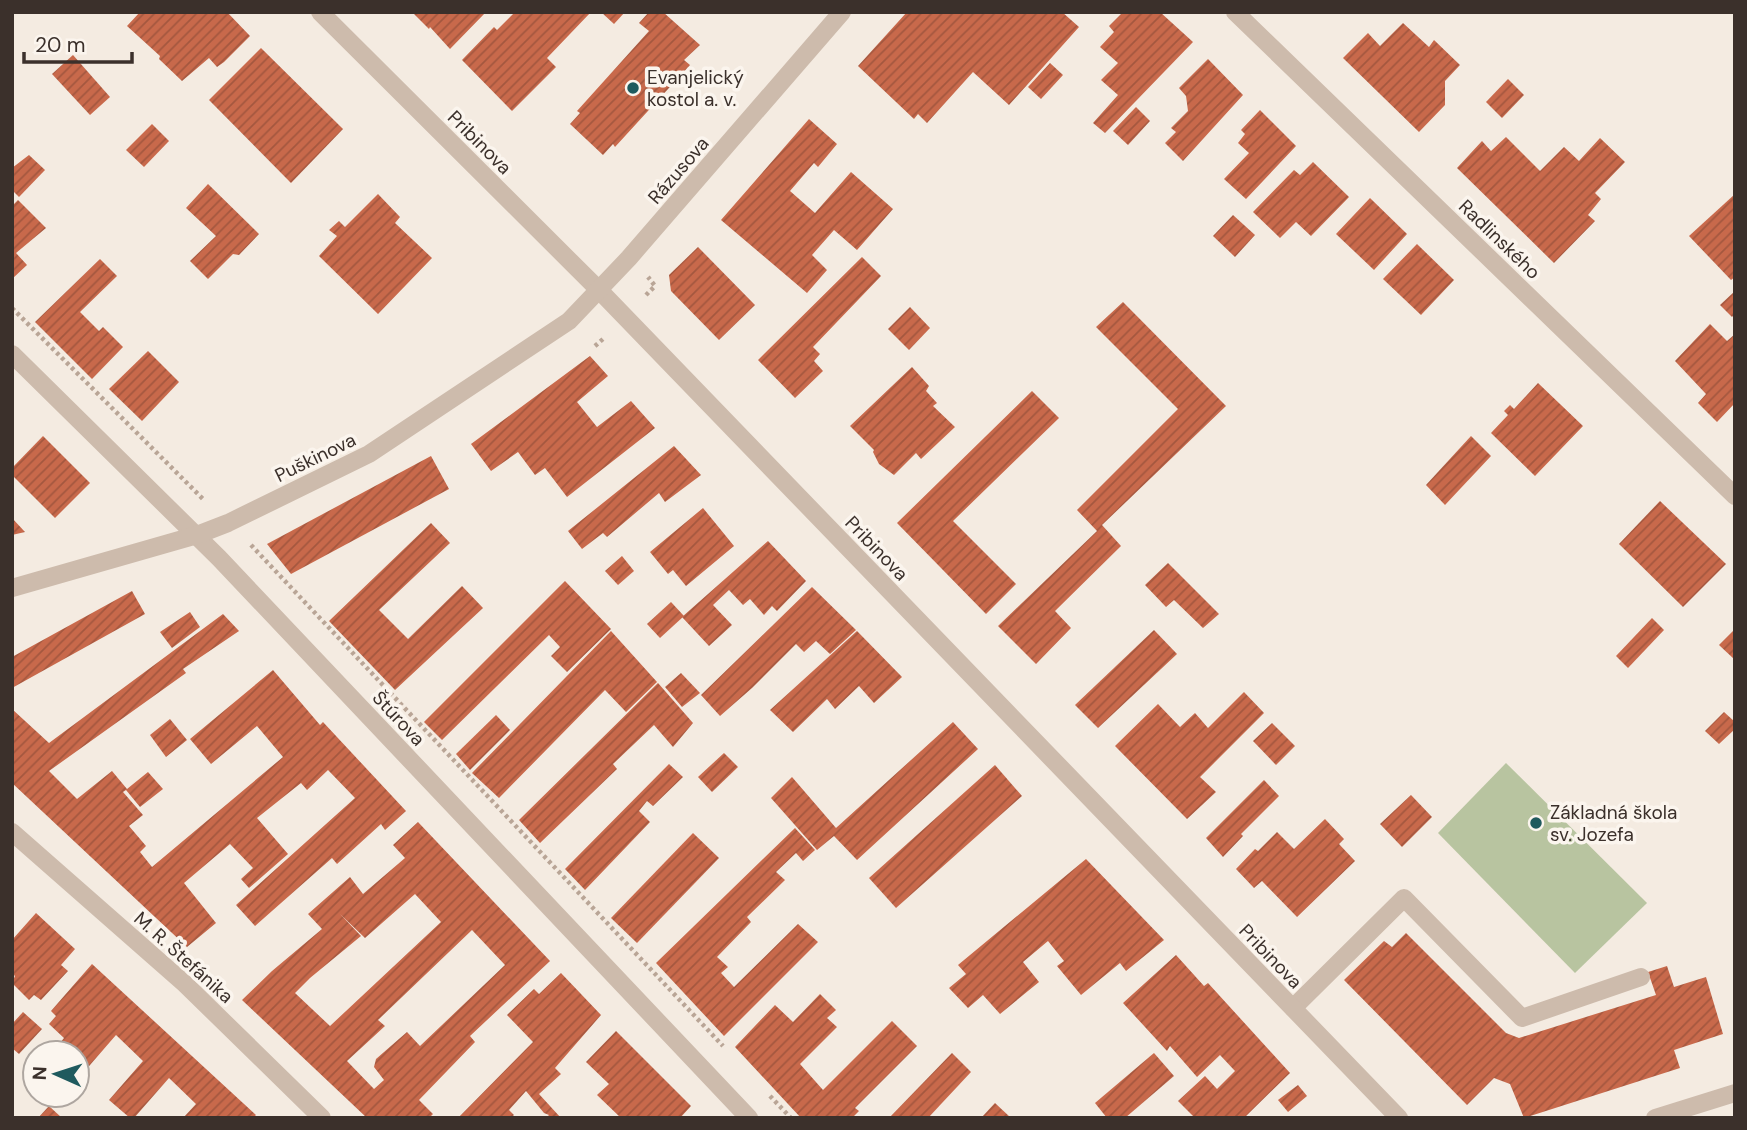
<svg xmlns="http://www.w3.org/2000/svg" width="1747" height="1130" viewBox="0 0 1747 1130" font-family="'DM Sans',sans-serif">
<style>
.green{fill:#b8c4a0}
.building{fill:url(#building-hatch);fill-rule:evenodd}
.lines{fill:none;stroke-linecap:round;stroke-linejoin:round}
.path{stroke:#b9a596;stroke-width:4.5;stroke-dasharray:3.5 3.5;stroke-linecap:butt}
.lane{stroke:#cdbbac;stroke-width:18}
.street{stroke:#cdbbac;stroke-width:18}
.poi-dot{fill:#1f5a5e;stroke:#fbf5ee;stroke-width:2.5}
.labels{text-anchor:middle;stroke-width:7;stroke-linejoin:round;paint-order:stroke}
.poi-label{font-size:19px;fill:#3b302b;stroke:#fbf5ee;text-anchor:start}
.street-label{font-size:19px;fill:#3b302b;stroke:#fbf5ee}
</style>
<defs>
<pattern id="building-hatch" width="6" height="6" patternUnits="userSpaceOnUse" patternTransform="scale(1.75)"><rect width="6" height="6" fill="#c8694b"/><path d="M-1 1l2-2M0 6l6-6M5 7l2-2" fill="none" stroke="#a4573f"/></pattern>
</defs>
<rect width="100%" height="100%" fill="#f4ebe1"/>
<path class="green" d="M1506,763L1647,903L1575,973L1438,833Z"/>
<g class="building">
<path d="M140,12H227L250,36L224,62L217,67L209,58L182,81L159,59L160,56L127,26Z"/>
<path d="M412,12H486L450,49L430,27L429,29Z"/>
<path d="M515,12H591L547,58L556,67L512,111L462,60L494,27L497,30Z"/>
<path d="M601,12H625L614,24Z"/>
<path d="M649,12H663L700,45L684,60L690,65L615,147L613,144L603,155L570,124L580,113L577,111L649,31L639,23Z"/>
<path d="M907,12H1062L1079,27L1009,105L973,72L927,123L918,114L914,119L858,66Z"/>
<path d="M1123,12H1160L1193,42L1105,133L1093,123L1118,95L1101,80L1118,63L1100,47L1114,32L1109,26Z"/>
<path d="M1403,23L1429,47L1434,40L1460,65L1445,81V105L1419,132L1343,58L1368,33L1380,46Z"/>
<path d="M261,48L343,129L291,183L209,100Z"/>
<path d="M73,55L110,97L90,115L52,74Z"/>
<path d="M1208,59L1243,95L1183,161L1165,143L1176,132L1171,128L1188,111L1186,96L1179,88Z"/>
<path d="M1050,63L1063,75L1041,99L1028,87Z"/>
<path d="M1508,79L1524,95L1502,118L1486,102Z"/>
<path d="M1136,107L1150,121L1128,145L1113,131Z"/>
<path d="M1260,110L1296,146L1246,199L1224,179L1249,153L1238,143L1245,134L1241,130Z"/>
<path d="M809,119L837,144L818,167L814,163L790,191L815,213L851,172L893,209L857,250L834,230L812,255L827,270L807,293L721,220Z"/>
<path d="M152,124L169,141L144,167L126,150Z"/>
<path d="M1506,137L1540,171L1564,147L1579,161L1600,138L1625,162L1595,193L1601,199L1588,215L1595,221L1554,263L1457,168L1482,141L1491,151Z"/>
<path d="M29,155L45,170L19,197L12,190V168Z"/>
<path d="M1313,162L1349,197L1311,236L1296,222L1280,238L1253,212L1294,170L1300,175Z"/>
<path d="M208,184L259,234L239,255L233,254L208,279L190,261L216,236L186,208Z"/>
<path d="M378,194L400,217L395,223L432,258L378,314L319,256L337,236L329,230L339,221L345,227Z"/>
<path d="M1735,194V277L1731,280L1689,236Z"/>
<path d="M1370,198L1407,234L1374,270L1336,234Z"/>
<path d="M18,200L46,228L16,253L27,265L12,279V206Z"/>
<path d="M1233,215L1255,235L1235,257L1213,236Z"/>
<path d="M1417,244L1454,280L1421,315L1383,279Z"/>
<path d="M698,247L755,305L719,340L671,291L669,275Z"/>
<path d="M862,257L881,276L813,347L820,354L814,361L823,371L795,398L758,360Z"/>
<path d="M100,259L117,276L80,312L99,331L103,327L123,347L92,379L35,322Z"/>
<path d="M1735,291V314L1732,317L1720,305Z"/>
<path d="M1123,302L1226,406L1102,525L1121,546L1055,611L1071,628L1036,664L998,626L1097,531L1077,510L1178,409L1096,327Z"/>
<path d="M910,307L930,328L909,350L888,329Z"/>
<path d="M1710,324L1727,341L1735,334V403L1717,422L1698,403L1706,394L1675,361Z"/>
<path d="M148,351L179,382L142,421L109,389Z"/>
<path d="M590,356L608,376L577,402L597,427L631,401L655,428L567,497L545,468L535,475L518,452L491,471L471,444Z"/>
<path d="M912,367L929,386L926,391L937,403L933,406L955,427L921,459L916,453L894,475L879,464L873,452L874,450L850,426Z"/>
<path d="M1538,383L1583,426L1535,476L1491,433L1508,415L1504,411L1510,405L1514,409Z"/>
<path d="M1032,391L1059,418L953,521L1016,584L986,614L897,523Z"/>
<path d="M43,436L90,483L55,518L12,475V468Z"/>
<path d="M1471,436L1491,456L1445,505L1426,485Z"/>
<path d="M674,446L701,475L665,502L659,493L607,537L603,533L582,549L568,531Z"/>
<path d="M431,456L449,489L291,574L267,544Z"/>
<path d="M1660,501L1726,564L1683,607L1619,544Z"/>
<path d="M703,508L734,546L686,586L673,570L668,574L650,552Z"/>
<path d="M12,518L25,532L12,535Z"/>
<path d="M431,523L450,543L379,610L408,639L462,586L483,608L395,690L329,621Z"/>
<path d="M768,541L806,581L777,611L772,606L764,615L750,599L743,605L729,590L713,605L732,625L709,646L682,617Z"/>
<path d="M622,556L634,571L618,585L605,571Z"/>
<path d="M1168,563L1219,614L1203,628L1174,600L1166,607L1145,585Z"/>
<path d="M565,581L611,629L567,672L551,656L560,647L549,635L442,740L424,722Z"/>
<path d="M812,587L856,630L830,654L816,641L804,652L796,644L752,688L720,716L701,695Z"/>
<path d="M132,591L145,614L12,688V657Z"/>
<path d="M671,602L684,616L660,638L647,624Z"/>
<path d="M190,612L200,627L172,648L160,632Z"/>
<path d="M223,614L239,631L183,669L186,673L49,771L77,799L112,771L127,789L148,772L163,789L140,807L126,790L123,792L143,815L129,826L146,846L140,852L152,867L283,757L257,726L211,764L190,739L273,670L320,725L323,722L406,811L385,830L381,824L337,864L332,858L255,926L236,905L355,798L328,770L307,790L301,783L257,818L288,854L249,888L241,879L253,868L230,844L184,883L216,923L187,947L12,783V709L49,743Z"/>
<path d="M1652,618L1664,630L1628,668L1616,656Z"/>
<path d="M1735,629V660L1719,645Z"/>
<path d="M1154,630L1177,654L1098,728L1075,705Z"/>
<path d="M611,631L657,682L626,712L605,690L499,798L472,773Z"/>
<path d="M857,631L902,677L874,703L859,686L835,709L827,699L793,732L770,710Z"/>
<path d="M681,673L700,693L682,707L665,687Z"/>
<path d="M658,683L693,723L673,747L654,725L613,764L617,769L540,843L519,820Z"/>
<path d="M1244,692L1264,713L1200,777L1216,792L1187,819L1115,746L1158,704L1180,727L1195,713L1208,728Z"/>
<path d="M1724,712L1735,722V729L1719,744L1705,731Z"/>
<path d="M496,715L510,730L470,770L456,754Z"/>
<path d="M170,719L187,740L166,757L150,735Z"/>
<path d="M953,722L978,749L857,860L834,836L817,850L771,798L792,777L836,828Z"/>
<path d="M1272,723L1295,746L1276,765L1253,741Z"/>
<path d="M724,753L738,767L712,792L698,777Z"/>
<path d="M669,764L683,777L653,806L647,801L639,811L650,822L585,890L565,869Z"/>
<path d="M995,765L1022,796L896,908L869,878Z"/>
<path d="M1264,780L1279,796L1241,834L1243,836L1223,857L1206,838Z"/>
<path d="M1411,795L1432,817L1402,847L1380,824Z"/>
<path d="M1325,819L1344,839L1339,844L1355,861L1297,917L1262,881L1254,888L1236,869L1255,849L1258,851L1277,832L1294,849Z"/>
<path d="M418,822L550,961L470,1036L475,1042L419,1100L433,1114L429,1118H367L242,1000L272,971L322,929L308,914L350,877L363,894L405,858L393,845ZM415,894L441,922L330,1026L295,993L310,978L361,936L340,914L365,938ZM472,930L505,965L420,1046L407,1032L376,1059L374,1067L384,1080L374,1089L347,1061L385,1026L378,1020Z"/>
<path d="M795,828L815,850L803,861L796,853L776,872L785,880L747,917L751,922L717,957L728,967L721,973L734,987L798,924L818,942L724,1036L656,963Z"/>
<path d="M693,833L719,858L637,943L611,918Z"/>
<path d="M1086,859L1164,940L1126,971L1120,963L1081,995L1057,966L1064,961L1048,941L1023,962L1039,982L1000,1014L983,995L968,1008L949,988L966,974L958,965Z"/>
<path d="M36,913L75,949L61,965L68,971L41,1000L34,995L29,1000L12,983L15,976L12,973V940Z"/>
<path d="M1406,933L1506,1033L1519,1038L1656,995L1648,972L1667,966L1674,987L1706,977L1723,1034L1674,1050L1680,1068L1524,1118L1510,1084L1494,1078L1467,1105L1344,980L1384,941L1392,947Z"/>
<path d="M1176,955L1204,986L1208,983L1290,1073L1244,1118H1195L1178,1101L1205,1076L1217,1089L1235,1071L1220,1055L1197,1077L1170,1046L1167,1051L1123,1003Z"/>
<path d="M92,964L256,1115L253,1118H183L196,1104L169,1078L134,1118H130L109,1100L143,1061L116,1035L77,1080V1053H52L64,1038L49,1024L56,1016L51,1011Z"/>
<path d="M561,973L601,1015L555,1068L561,1074L539,1094L561,1118H546L549,1115L544,1113L526,1091L509,1110L514,1115L511,1118H458L533,1042L507,1015L534,989L539,994Z"/>
<path d="M820,994L836,1010L827,1018L837,1027L800,1064L823,1090L892,1021L917,1046L855,1108L859,1111L852,1118H801L735,1047L775,1005L793,1022Z"/>
<path d="M23,1012L42,1029L19,1054L12,1048V1024Z"/>
<path d="M616,1031L691,1106L680,1118H621L597,1095L609,1084L586,1062Z"/>
<path d="M952,1053L971,1072L928,1118H889Z"/>
<path d="M1154,1053L1174,1076L1125,1118H1107L1095,1103Z"/>
<path d="M1298,1085L1307,1096L1288,1112L1278,1100Z"/>
<path d="M995,1103L1011,1118H981Z"/>
<path d="M49,1106L62,1118H38Z"/>
</g>
<g class="lines">
<g class="path">
<path d="M646,295L655,286L648,277"/>
<path d="M12,308L203,499"/>
<path d="M595,346L603,339"/>
<path d="M251,545L723,1046"/>
<path d="M770,1096L791,1118"/>
</g>
<path class="lane" d="M1293,1008L1404,898L1522,1018L1641,977"/>
<g class="street">
<path d="M320,12L599,290L1399,1118"/>
<path d="M1235,12L1735,496"/>
<path d="M12,354L219,558L749,1118"/>
<path d="M12,588L197,535L228,523L369,454L569,321L629,258L842,12"/>
<path d="M12,832L185,984L322,1118"/>
<path d="M1655,1118L1735,1093"/>
</g>
</g>
<g class="poi-dot">
<circle cx="633" cy="88" r="7"/>
<circle cx="1536" cy="823" r="7"/>
</g>
<g class="labels">
<g class="poi-label">
<text x="647" y="84">Evanjelický<tspan x="647" dy="22">kostol a. v.</tspan></text>
<text x="1550" y="819">Základná škola<tspan x="1550" dy="22">sv. Jozefa</tspan></text>
</g>
<g class="street-label">
<text transform="translate(480 142) rotate(45)" y="7">Pribinova</text>
<text transform="translate(678 170) rotate(-49)" y="7">Rázusova</text>
<text transform="translate(1500 239) rotate(44)" y="7">Radlinského</text>
<text transform="translate(315 457) rotate(-26)" y="7">Puškinova</text>
<text transform="translate(877 548) rotate(46)" y="7">Pribinova</text>
<text transform="translate(399 718) rotate(47)" y="7">Štúrova</text>
<text transform="translate(1271 956) rotate(46)" y="7">Pribinova</text>
<text transform="translate(184 957) rotate(42)" y="7">M. R. Štefánika</text>
</g>
</g>
<rect width="1747" height="1130" fill="none" stroke="#3b302b" stroke-width="28"/>
<g transform="translate(56 1074) rotate(273)"><circle r="33" fill="#fbf5ee" stroke="#aea6a0" stroke-width="2"/>
<path d="M0-5L12 26L0 18L-12 26Z" fill="#1f5a5e"/>
<text y="-10" font-size="19" font-weight="bold" text-anchor="middle" fill="#3b302b">N</text>
</g>
<path d="M24 52v10h108v-10" fill="none" stroke="#3b302b" stroke-width="3.5"/>
<text x="35" y="52" font-size="21" fill="#3b302b" stroke="#fbf5ee" stroke-width="5" paint-order="stroke">20 m</text>
</svg>
